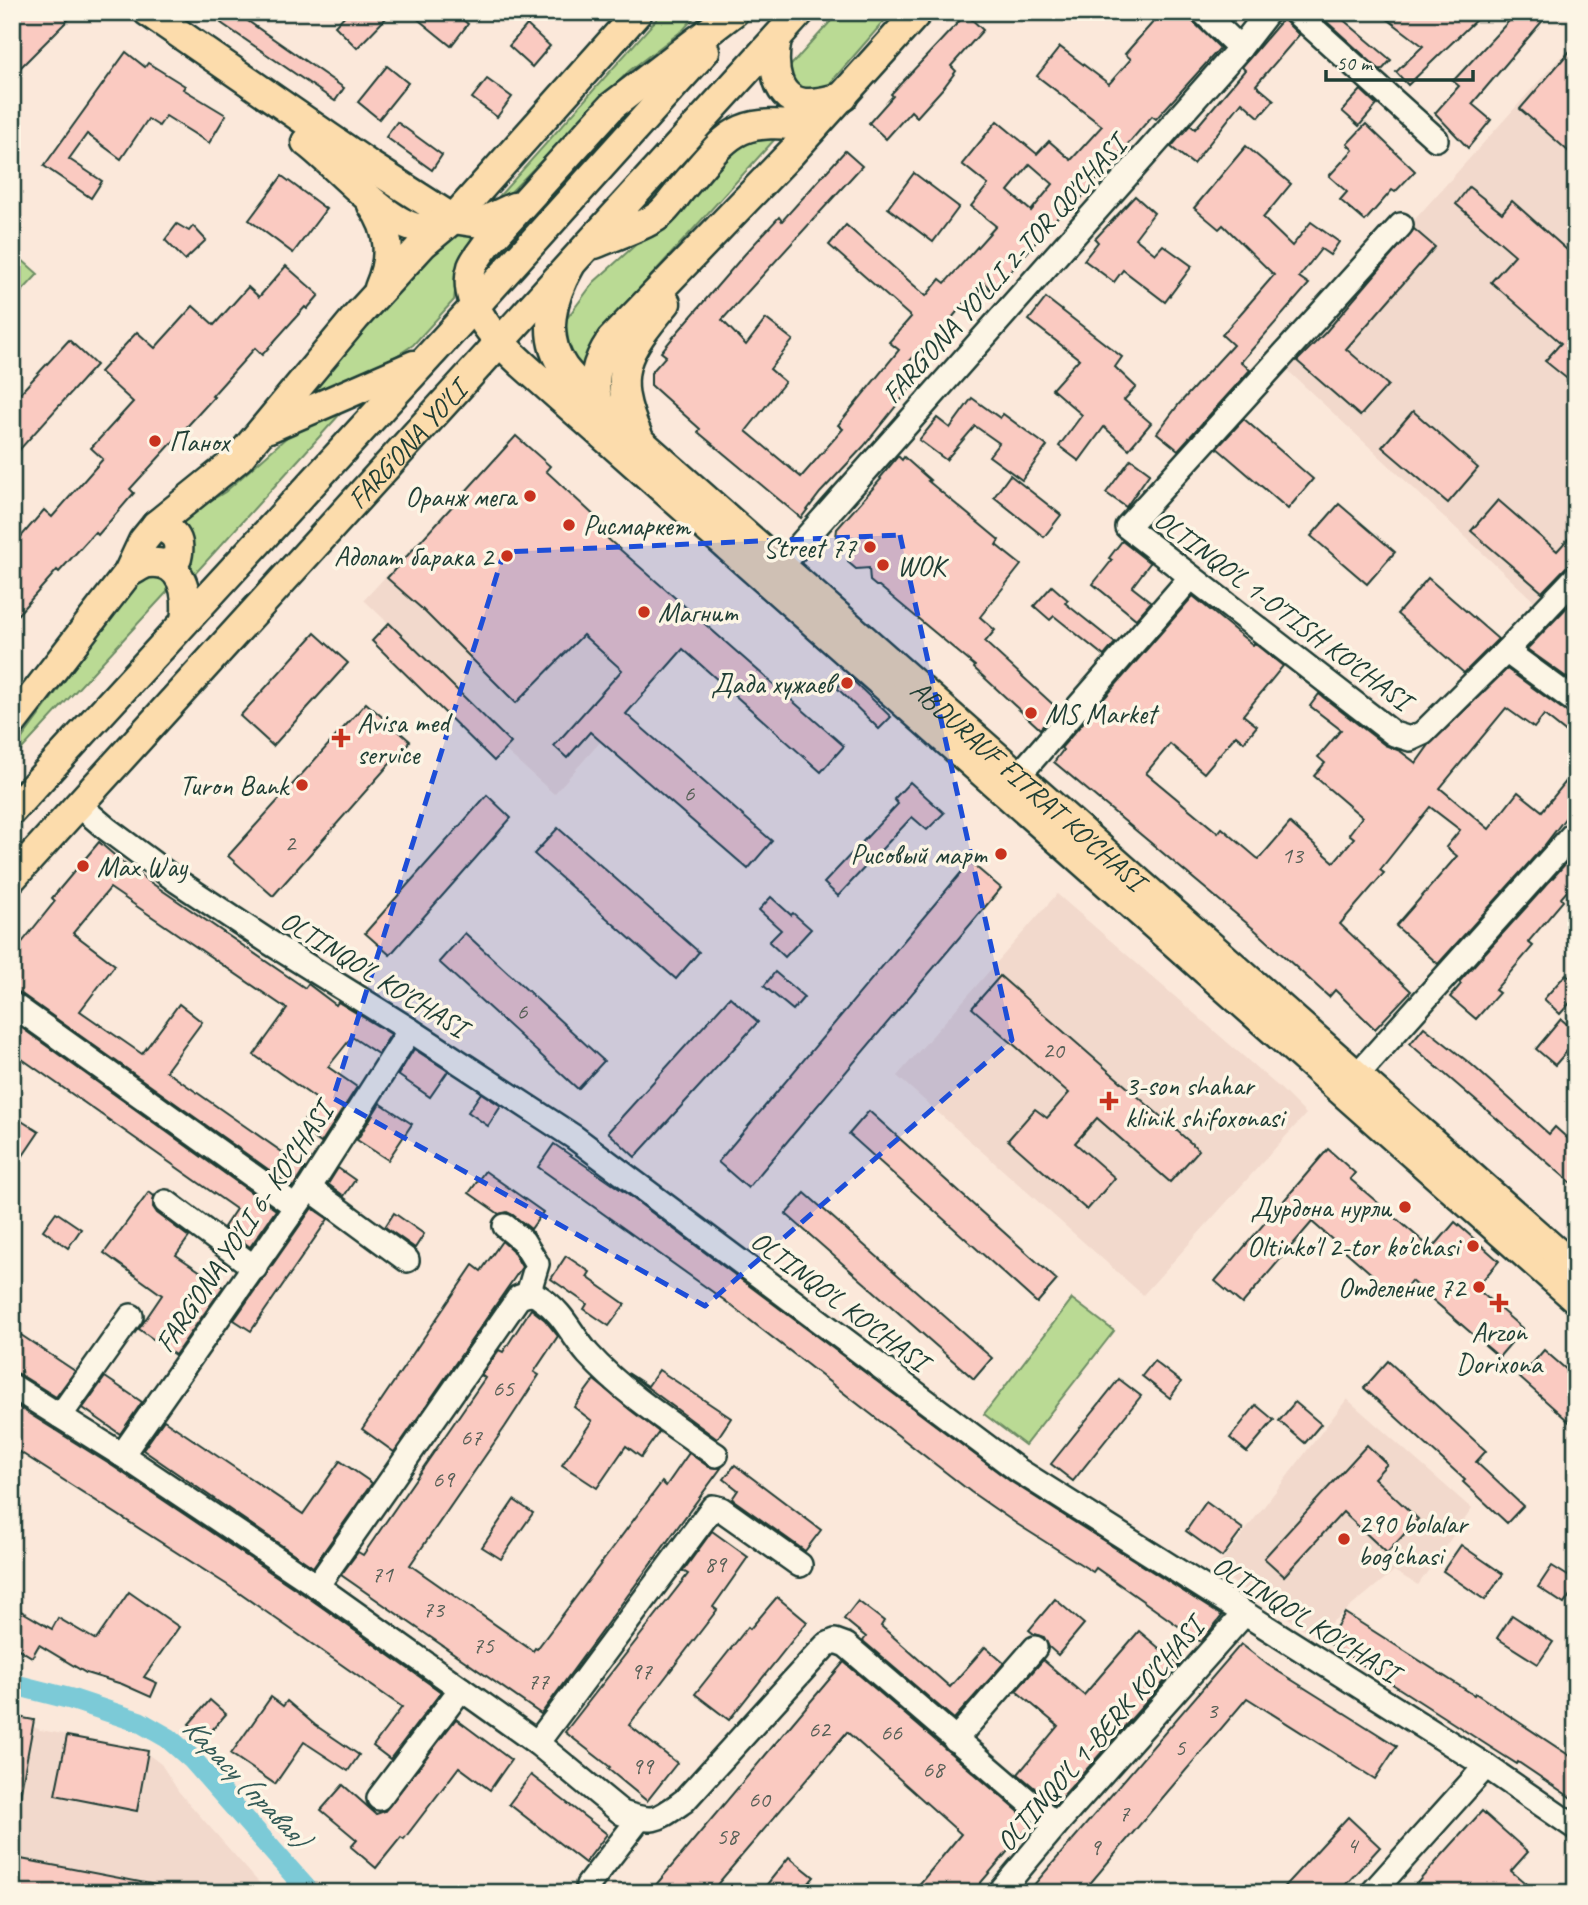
<svg xmlns="http://www.w3.org/2000/svg" width="1588" height="1905" viewBox="0 0 1588 1905" font-family="Caveat,sans-serif">
<style>
.built{fill:#f2d9cc}
.green{fill:#bada94;stroke:#6c8c64;stroke-width:2}
.lines{fill:none;stroke-linecap:round;stroke-linejoin:round}
.canal{stroke:#7bcad7;stroke-width:21}
.building{fill:#facac1;stroke:#1f3d34;stroke-width:2;fill-rule:evenodd}
.minor-casing{stroke:#1f3d34;stroke-width:28}
.major-casing{stroke:#1f3d34;stroke-width:33}
.minor{stroke:#fcf5e5;stroke-width:23}
.major{stroke:#fcdcac;stroke-width:28}
.marked{fill:#1d4ed8;fill-opacity:0.2;stroke:#1d4ed8;stroke-width:5;stroke-dasharray:14 9;stroke-linejoin:round}
.poi-dot{fill:#c8321e;stroke:#fcf5e5;stroke-width:2.5}
.labels{text-anchor:middle;stroke-width:7;stroke-linejoin:round;paint-order:stroke}
.number-label{font-size:24px;fill:#566057}
.street-label{font-size:28px;fill:#1f3d34;stroke:#fcf5e5}
.poi-label{font-size:28px;fill:#1f3d34;stroke:#fcf5e5;text-anchor:start}
.water-label{font-size:30px;font-style:italic;fill:#315955;stroke:#fcf5e5}
</style>
<rect width="100%" height="100%" fill="#fbe8da"/>
<filter id="ink" filterUnits="userSpaceOnUse"><feTurbulence type="fractalNoise" baseFrequency=".0143" numOctaves="2"/><feDisplacementMap in="SourceGraphic" scale="14" xChannelSelector="R" yChannelSelector="G"/><feConvolveMatrix kernelMatrix="1 2 1 2 8 2 1 2 1" color-interpolation-filters="sRGB"/></filter>
<g filter="url(#ink)">
<g class="built">
<path d="M1576,40V561L1538,605L1283,366Z"/>
<path d="M510,441L559,483L526,518L625,672L642,695L554,794L505,750L494,761L372,641L388,623L364,600Z"/>
<path d="M1057,894L1281,1089L1306,1114L1143,1295L897,1076Z"/>
<path d="M1347,1399L1472,1509L1418,1585L1394,1571L1315,1636L1215,1570Z"/>
<path d="M12,1716L40,1730L138,1747L161,1764L179,1792L268,1893H12Z"/>
</g>
<g class="green">
<path d="M663,12H699L683,30L629,71L497,206L486,211Z"/>
<path d="M839,12H892L826,88L801,94L784,73Z"/>
<path d="M775,139L630,299L607,328L585,373L570,350L565,321L594,282L651,231L724,156L748,142Z"/>
<path d="M459,233L479,235L457,276L454,300L413,345L387,362L300,404L441,239Z"/>
<path d="M12,251L38,274L12,302Z"/>
<path d="M338,410L341,413L192,577L182,558L178,520L225,492L288,436Z"/>
<path d="M156,571L168,583L167,592L12,760V752L145,572Z"/>
<path d="M1072,1299L1114,1331L1025,1445L984,1414Z"/>
</g>
<g class="lines">
<path class="canal" d="M12,1684L71,1699L140,1722L168,1738L192,1759L310,1893"/>
</g>
<g class="building">
<path d="M18,12H76L12,76V18Z"/>
<path d="M228,12H235L344,88L335,101L221,23Z"/>
<path d="M348,12H392L357,48L335,26Z"/>
<path d="M409,12H453L468,24L451,46Z"/>
<path d="M1162,12H1183L1220,48L1156,119L1152,116L1076,204L1072,200L993,292L982,281L934,340L943,348L931,361L919,351L898,374L912,386L864,446L820,493L801,518L698,432L700,429L651,385V373L666,356L661,352L675,335L745,254L779,217L782,221L845,151L862,166L722,320L746,345L766,319L793,340L770,369L785,382L746,431L801,477L843,429L838,425L899,350L889,342L911,317L829,245L846,225L926,296L940,279L945,283L996,226L971,206L988,185L962,164L997,121L1037,154L1049,141L1071,160L1102,126L1037,76L1060,47L1109,84L1131,59L1125,54ZM1030,164L1053,184L1031,211L1008,191Z"/>
<path d="M1316,12H1334L1391,60L1381,71Z"/>
<path d="M1378,12H1484L1408,85L1396,72L1423,46Z"/>
<path d="M1500,12H1550L1472,104L1491,120L1468,148L1435,113L1459,86L1453,81L1509,21Z"/>
<path d="M966,14L983,30L951,66L956,71L944,87L917,117L911,111L886,139L869,123L893,96L891,94Z"/>
<path d="M1283,19L1299,35L1256,85L1274,100L1259,117L1242,102L1193,164L1171,147L1190,125L1195,129L1245,70L1242,67Z"/>
<path d="M527,25L550,46L532,67L509,46Z"/>
<path d="M1576,44V158L1520,109Z"/>
<path d="M126,52L145,67L148,63L185,86L183,89L226,115L209,143L166,116L159,126L148,119L121,159L87,134L69,159L102,181L91,198L44,166Z"/>
<path d="M387,66L408,83L379,119L358,102Z"/>
<path d="M487,79L512,97L497,117L472,98Z"/>
<path d="M1361,90L1377,105L1359,126L1342,111Z"/>
<path d="M397,122L442,155L432,170L386,137Z"/>
<path d="M1366,124L1415,171L1395,192L1392,190L1365,221L1340,200L1347,192L1329,176L1353,150L1347,144Z"/>
<path d="M1246,146L1291,184L1263,218L1292,246L1311,222L1339,242L1330,255L1321,249L1299,277L1309,284L1241,362L1250,370L1178,450L1157,433L1179,404L1233,345L1222,335L1274,275L1223,225L1219,229L1194,208Z"/>
<path d="M914,173L959,207L933,242L888,208Z"/>
<path d="M282,176L326,209L293,253L249,220Z"/>
<path d="M1469,187L1502,213L1512,201L1576,258V386L1545,361L1561,343L1491,282L1515,255L1456,204Z"/>
<path d="M1135,196L1154,213L1135,238L1155,254L1163,245L1192,266L1165,302L1123,270L1114,282L1084,260L1098,242L1095,239Z"/>
<path d="M177,224L189,231L193,226L206,240L185,260L165,240Z"/>
<path d="M1414,229L1435,247L1346,349L1388,385L1360,416L1297,361L1325,333Z"/>
<path d="M286,266L319,295L307,309L305,307L262,355L255,348L212,396L214,397L130,489L134,493L98,535L95,532L59,572L57,570L12,621V547L44,510L52,517L103,459L91,448L133,402L100,372L137,332L155,348L193,306L214,325L248,287L259,297Z"/>
<path d="M1046,298L1122,357L1115,367L1136,387L1124,400L1151,423L1129,449L1104,427L1079,461L1059,446L1082,415L1052,389L1079,359L1029,320Z"/>
<path d="M69,340L96,365L12,458V402Z"/>
<path d="M972,398L1000,418L1003,414L1047,446L1022,480L989,456L999,443L975,426L946,460L919,440L937,418L950,428Z"/>
<path d="M1413,411L1478,468L1448,503L1382,447Z"/>
<path d="M1244,419L1313,479L1288,509L1217,448Z"/>
<path d="M516,436L550,466L546,471L613,533L608,539L844,746L821,772L683,649L626,714L772,841L748,869L590,732L567,758L554,746L622,670L583,635L516,703L421,608L387,578Z"/>
<path d="M898,456L902,460L904,457L930,480L928,481L999,540L996,545L1021,565L980,617L995,630L985,642L1058,709L1040,729L974,668L975,666L879,586H876L870,581L869,568L856,569L848,562L850,551L838,541L836,537L837,529L881,479L880,478Z"/>
<path d="M1131,459L1150,473L1126,507L1106,493Z"/>
<path d="M1010,475L1061,515L1044,537L994,497Z"/>
<path d="M1498,500L1557,551L1576,530V563L1566,567L1542,592L1471,531Z"/>
<path d="M1339,504L1395,552L1367,584L1311,536Z"/>
<path d="M1122,541L1150,563L1132,587L1151,602L1136,619L1093,584L1112,560L1109,558Z"/>
<path d="M1428,578L1498,639L1464,673L1397,614Z"/>
<path d="M1052,586L1068,600L1065,603L1115,643L1104,656L1054,616L1050,620L1034,606Z"/>
<path d="M1193,596L1253,645L1254,643L1283,666L1243,715L1257,726L1244,742L1236,735L1204,773L1170,744L1146,773L1218,833L1222,828L1257,858L1259,859L1290,823L1334,862L1354,838L1349,834L1362,817L1314,776L1325,763L1318,757L1341,730L1310,706L1319,694L1385,745L1400,751L1416,763L1429,745L1507,669L1568,713L1576,716V724L1568,734L1544,715L1534,728L1506,708L1440,788L1489,829L1518,792L1542,811L1576,769V817L1569,819L1566,817L1544,846L1438,964L1396,926L1457,856L1446,847L1460,830L1430,807L1380,870L1384,873L1340,924L1411,991L1375,1029L1335,990L1329,997L1255,930L1054,762L1063,750L1061,748Z"/>
<path d="M1576,598V684L1527,649Z"/>
<path d="M389,623L511,743L494,761L372,641Z"/>
<path d="M315,633L348,663L273,746L240,716Z"/>
<path d="M848,676L891,717L879,729L837,688Z"/>
<path d="M366,703L410,741L273,896L228,856Z"/>
<path d="M910,782L944,813L927,830L912,817L838,896L824,883L898,804L894,799Z"/>
<path d="M487,795L511,818L390,955L365,933Z"/>
<path d="M558,828L699,952L676,979L534,854Z"/>
<path d="M99,842L128,867L305,988L308,984L336,1005L338,1002L391,1034L378,1054L352,1037L328,1067L357,1087L321,1143L299,1128L318,1100L254,1055L287,1009L110,888L73,933L115,965L80,1011L142,1054L179,1004L202,1022L166,1071L305,1168L293,1187L20,993L12,990V955L55,901L52,898Z"/>
<path d="M1576,852V881L1561,898L1563,901L1528,942L1533,946L1495,990L1499,993L1476,1019L1450,997L1461,984L1459,982Z"/>
<path d="M970,862L1001,888L748,1188L718,1162Z"/>
<path d="M771,897L791,915L793,913L811,929L785,957L769,942L781,930L759,910Z"/>
<path d="M465,933L604,1061L578,1089L439,962Z"/>
<path d="M775,972L804,997L793,1010L764,986Z"/>
<path d="M1566,974L1576,983V996L1560,1014L1544,999Z"/>
<path d="M1000,976L1199,1150L1170,1182L1097,1118L1075,1143L1115,1178L1087,1210L1008,1140L1035,1109L1047,1118L1069,1093L972,1008Z"/>
<path d="M730,997L758,1022L635,1157L608,1132Z"/>
<path d="M1561,1019L1576,1032V1041L1555,1065L1536,1049Z"/>
<path d="M12,1021L276,1210L250,1247L224,1227L236,1209L12,1052Z"/>
<path d="M1424,1027L1472,1065L1549,1134L1555,1127L1576,1146V1187L1410,1044Z"/>
<path d="M414,1049L448,1071L430,1097L398,1075Z"/>
<path d="M481,1093L501,1106L488,1126L468,1112Z"/>
<path d="M380,1103L412,1124L388,1160L357,1140Z"/>
<path d="M869,1111L1057,1280L1037,1303L849,1134Z"/>
<path d="M12,1115L39,1132L12,1172Z"/>
<path d="M554,1144L627,1194L1010,1481L1222,1616L1201,1642L1096,1568L1093,1572L1017,1524L971,1492L724,1300L538,1167Z"/>
<path d="M1328,1149L1355,1173L1350,1179L1432,1249L1455,1222L1499,1261L1476,1288L1523,1329L1499,1357L1411,1281L1398,1297L1312,1222L1242,1304L1215,1281Z"/>
<path d="M338,1168L355,1180L344,1196L328,1184Z"/>
<path d="M485,1171L543,1212L531,1229L513,1215L507,1212L499,1214L469,1193Z"/>
<path d="M149,1192L154,1196L153,1207L157,1213L189,1237L176,1255L223,1287L175,1355L139,1329L162,1295L104,1253Z"/>
<path d="M805,1193L992,1358L974,1379L786,1214Z"/>
<path d="M312,1208L328,1219L251,1331L234,1320Z"/>
<path d="M56,1212L81,1229L68,1248L43,1230Z"/>
<path d="M394,1213L424,1234L415,1248L385,1227Z"/>
<path d="M502,1241L512,1250L522,1267L394,1452L362,1429L473,1265L481,1271Z"/>
<path d="M566,1256L590,1272L587,1277L625,1304L609,1326L584,1309L587,1304L551,1279Z"/>
<path d="M531,1309L545,1320L558,1336L534,1372L539,1375L505,1427L410,1565L533,1651L535,1648L537,1649L662,1482L666,1486L689,1453L709,1467L721,1468L541,1714L341,1575L358,1552L363,1555L485,1378L481,1375L499,1350L503,1352Z"/>
<path d="M12,1329L75,1371L56,1397L19,1374L12,1372Z"/>
<path d="M1544,1350L1576,1378V1428L1520,1378Z"/>
<path d="M1154,1361L1181,1382L1170,1398L1142,1376Z"/>
<path d="M1388,1361L1486,1451L1476,1462L1523,1506L1507,1523L1463,1482L1465,1480L1364,1388Z"/>
<path d="M659,1370L731,1418L717,1439L628,1373L648,1386Z"/>
<path d="M105,1377L142,1402L120,1434L83,1408Z"/>
<path d="M1119,1379L1141,1396L1073,1481L1051,1464Z"/>
<path d="M594,1380L659,1432L641,1457L626,1446L597,1488L562,1465L592,1421L574,1407Z"/>
<path d="M1295,1402L1321,1424L1305,1443L1279,1421Z"/>
<path d="M12,1403L114,1467L309,1598L441,1692L390,1759L373,1746L402,1707L229,1586L12,1447Z"/>
<path d="M1256,1405L1274,1420L1247,1452L1230,1438Z"/>
<path d="M164,1420L303,1514L340,1461L372,1483L313,1567L143,1450Z"/>
<path d="M1367,1445L1387,1464L1374,1478L1418,1519L1387,1553L1343,1512L1284,1576L1264,1558Z"/>
<path d="M735,1465L821,1530L805,1551L732,1499L738,1490L724,1479Z"/>
<path d="M514,1500L533,1513L501,1559L482,1547Z"/>
<path d="M1206,1502L1243,1529L1222,1557L1186,1531Z"/>
<path d="M712,1531L748,1557L713,1607L717,1610L629,1725L677,1763L647,1801L608,1769L610,1767L565,1732L688,1574L683,1571Z"/>
<path d="M1461,1545L1503,1574L1485,1600L1443,1571Z"/>
<path d="M1552,1566L1576,1581V1586L1564,1604L1538,1587Z"/>
<path d="M129,1592L179,1627L144,1677L157,1683L151,1697L122,1684L86,1673L39,1645L32,1657L12,1645V1625L21,1611L52,1629L58,1618L96,1640Z"/>
<path d="M777,1597L807,1622L729,1720L695,1694L748,1627L750,1629Z"/>
<path d="M1055,1599L1084,1624L1058,1655L1049,1647L1044,1637L1034,1634L1029,1630Z"/>
<path d="M858,1601L884,1621L881,1626L950,1687L985,1647L1004,1663L954,1719L863,1641L866,1637L844,1619Z"/>
<path d="M1345,1613L1474,1695L1475,1693L1576,1760V1801L1518,1762L1517,1764L1487,1745L1327,1642Z"/>
<path d="M1512,1615L1553,1642L1538,1664L1497,1638Z"/>
<path d="M1139,1631L1179,1665L1055,1805L1018,1774L1058,1726L1016,1691L1043,1660L1084,1695Z"/>
<path d="M1241,1644L1268,1665L1397,1746L1375,1779L1247,1698L1082,1893H1027Z"/>
<path d="M844,1662L1032,1823L972,1893H912L961,1834L847,1732L710,1893H649Z"/>
<path d="M271,1697L283,1706L287,1701L315,1725L359,1755L348,1771L304,1742L275,1784L231,1754Z"/>
<path d="M210,1700L226,1714L205,1738L189,1724Z"/>
<path d="M12,1716L34,1720L20,1796L12,1795Z"/>
<path d="M456,1719L511,1760L490,1790L459,1767L404,1839L401,1837L376,1868L351,1847L357,1840L321,1810L343,1785L376,1814L385,1811Z"/>
<path d="M67,1736L148,1751L137,1811L55,1795Z"/>
<path d="M531,1775L607,1834L585,1863L509,1804Z"/>
<path d="M1482,1811L1528,1852L1511,1871L1537,1893H1408Z"/>
<path d="M1348,1817L1380,1847L1338,1893H1278Z"/>
<path d="M789,1857L814,1877L808,1884L819,1893H760Z"/>
<path d="M21,1859L156,1885V1893H14Z"/>
</g>
<g class="lines">
<defs>
<g id="minor">
<path d="M1203,12L1240,48"/>
<path d="M1295,12L1436,139"/>
<path d="M1401,225L1127,527L1394,734L1410,739L1423,733L1506,651L1576,577"/>
<path d="M782,565L1240,48L1268,12"/>
<path d="M1506,651L1576,702"/>
<path d="M1019,775L1191,577"/>
<path d="M79,805L107,829L177,881L269,942L410,1030L574,1137L1018,1470L1486,1766L1576,1828"/>
<path d="M12,1004L295,1206"/>
<path d="M1357,1075L1576,831"/>
<path d="M309,1188L407,1260"/>
<path d="M166,1202L255,1268"/>
<path d="M505,1226L523,1241L537,1264L528,1294"/>
<path d="M12,1386L122,1455L317,1586L537,1743L622,1813C655,1824 657,1820 684,1801L812,1660L826,1645L835,1641L846,1645L1056,1825"/>
<path d="M60,1416L131,1316"/>
<path d="M122,1455L309,1188L410,1030"/>
<path d="M317,1586L519,1297C526,1295 532,1292 539,1297C564,1313 570,1333 588,1354C624,1394 672,1424 716,1455"/>
<path d="M955,1740L1035,1648"/>
<path d="M537,1743L713,1507L721,1509L800,1565"/>
<path d="M379,1798L461,1689"/>
<path d="M588,1885L639,1819"/>
<path d="M999,1893L1056,1825L1244,1614"/>
<path d="M1372,1893L1486,1766"/>
</g>
<g id="major">
<path d="M148,12L372,167L453,219L480,223L514,207"/>
<path d="M734,12L612,106L487,244C482,251 475,259 472,267C459,307 504,348 530,371L1576,1299"/>
<path d="M777,38C772,64 774,103 809,103C821,103 832,99 843,97"/>
<path d="M306,142C334,162 392,231 424,228C433,227 442,223 451,220"/>
<path d="M372,205C391,232 392,258 379,288"/>
<path d="M595,244C611,237 647,225 659,215C668,208 676,195 684,186C733,129 735,118 814,127"/>
<path id="s1" d="M570,266C552,297 541,337 564,368C574,381 587,392 598,404L1576,1269"/>
<path d="M600,409C590,382 596,362 611,340L792,152L918,12"/>
<path d="M269,428L414,365"/>
<path d="M638,436C610,374 625,352 666,303"/>
<path d="M156,525C173,531 182,538 177,558L166,564"/>
<path d="M128,573C135,570 142,564 149,563C183,559 189,595 185,621"/>
<path d="M12,723L128,573L143,541L156,525L239,458L356,317L423,244L453,219L638,12"/>
<path d="M12,810L476,305L705,51"/>
<path id="s2" d="M12,878L800,12"/>
</g>
</defs>
<use href="#minor" class="minor-casing"/>
<use href="#major" class="major-casing"/>
<use href="#minor" class="minor"/>
<use href="#major" class="major"/>
</g>
</g>
<path class="marked" d="M900,535L1012,1040L705,1306L333,1098L504,552Z"/>
<g class="poi-dot">
<circle cx="155" cy="441" r="7"/>
<circle cx="530" cy="496" r="7"/>
<circle cx="569" cy="525" r="7"/>
<circle cx="870" cy="547" r="7"/>
<circle cx="507" cy="556" r="7"/>
<circle cx="883" cy="565" r="7"/>
<circle cx="644" cy="612" r="7"/>
<circle cx="847" cy="683" r="7"/>
<circle cx="1031" cy="713" r="7"/>
<path d="M337.5 727.5h7v7h7v7h-7v7h-7v-7h-7v-7h7z"/>
<circle cx="302" cy="785" r="7"/>
<circle cx="1001" cy="854" r="7"/>
<circle cx="83" cy="866" r="7"/>
<path d="M1105.5 1090.5h7v7h7v7h-7v7h-7v-7h-7v-7h7z"/>
<circle cx="1405" cy="1207" r="7"/>
<circle cx="1473" cy="1246" r="7"/>
<circle cx="1479" cy="1287" r="7"/>
<path d="M1495.5 1292.5h7v7h7v7h-7v7h-7v-7h-7v-7h7z"/>
<circle cx="1344" cy="1539" r="7"/>
</g>
<g class="labels">
<g class="number-label">
<text x="689" y="801">6</text>
<text x="290" y="851">2</text>
<text x="1292" y="863">13</text>
<text x="522" y="1019">6</text>
<text x="1053" y="1058">20</text>
<text x="503" y="1396">65</text>
<text x="471" y="1445">67</text>
<text x="443" y="1487">69</text>
<text x="715" y="1572">89</text>
<text x="382" y="1582">71</text>
<text x="433" y="1617">73</text>
<text x="483" y="1653">75</text>
<text x="641" y="1679">97</text>
<text x="538" y="1689">77</text>
<text x="1212" y="1718">3</text>
<text x="819" y="1737">62</text>
<text x="891" y="1740">66</text>
<text x="1180" y="1755">5</text>
<text x="642" y="1774">99</text>
<text x="933" y="1777">68</text>
<text x="759" y="1807">60</text>
<text x="1124" y="1821">7</text>
<text x="727" y="1844">58</text>
<text x="1352" y="1853">4</text>
<text x="1095" y="1855">9</text>
</g>
<g class="street-label">
<text transform="translate(1003 269) rotate(-48)" y="10">FARG'ONA YO'LLI 2-TOR QO'CHASI</text>
<text dy="10" stroke="none"><textPath href="#s2" startOffset="586">FARG'ONA YO'LI</textPath></text>
<text transform="translate(1283 609) rotate(37)" y="10">OLTINQO'L 1-O'TISH KO'CHASI</text>
<text dy="10" stroke="none"><textPath href="#s1" startOffset="732">ABDURAUF FITRAT KO'CHASI</textPath></text>
<text transform="translate(374 973) rotate(32)" y="10">OLTINQO'L KO'CHASI</text>
<text transform="translate(243 1227) rotate(-56)" y="10">FARG'ONA YO'LI 6- KO'CHASI</text>
<text transform="translate(840 1300) rotate(37)" y="10">OLTINQO'L KO'CHASI</text>
<text transform="translate(1306 1618) rotate(32)" y="10">OLTINQO'L KO'CHASI</text>
<text transform="translate(1099 1734) rotate(-49)" y="10">OLTINQO'L 1-BERK KO'CHASI</text>
</g>
<g class="poi-label">
<text x="169" y="451">Панох</text>
<text x="516" y="506" text-anchor="end">Оранж мега</text>
<text x="583" y="535">Рисмаркет</text>
<text x="856" y="557" text-anchor="end">Street 77</text>
<text x="493" y="566" text-anchor="end">Адолат барака 2</text>
<text x="897" y="575">WOK</text>
<text x="658" y="622">Магнит</text>
<text x="833" y="693" text-anchor="end">Дада хужаев</text>
<text x="1045" y="723">MS Market</text>
<text x="357" y="732">Avisa med<tspan x="357" dy="32">service</tspan></text>
<text x="288" y="795" text-anchor="end">Turon Bank</text>
<text x="987" y="864" text-anchor="end">Рисовый март</text>
<text x="97" y="876">Max Way</text>
<text x="1125" y="1095">3-son shahar<tspan x="1125" dy="32">klinik shifoxonasi</tspan></text>
<text x="1391" y="1217" text-anchor="end">Дурдона нурли</text>
<text x="1459" y="1256" text-anchor="end">Oltinko'l 2-tor ko'chasi</text>
<text x="1465" y="1297" text-anchor="end">Отделение 72</text>
<text x="1499" y="1341" text-anchor="middle">Arzon<tspan x="1499" dy="32">Dorixona</tspan></text>
<text x="1358" y="1533">290 bolalar<tspan x="1358" dy="32">bog'chasi</tspan></text>
</g>
<g class="water-label">
<text transform="translate(246 1782) rotate(46)" y="10">Карасу (правая)</text>
</g>
</g>
<rect width="1588" height="1905" fill="none" stroke="#fcf5e5" stroke-width="42"/>
<rect x="21" y="21" width="1546" height="1863" fill="none" stroke="#1f3d34" stroke-width="2.5" filter="url(#ink)"/>
<path d="M1326 70v10h147v-10" fill="none" stroke="#1f3d34" stroke-width="3.5"/>
<text x="1336" y="70" font-size="21" fill="#1f3d34" stroke="#fcf5e5" stroke-width="5" paint-order="stroke">50 m</text>
</svg>
